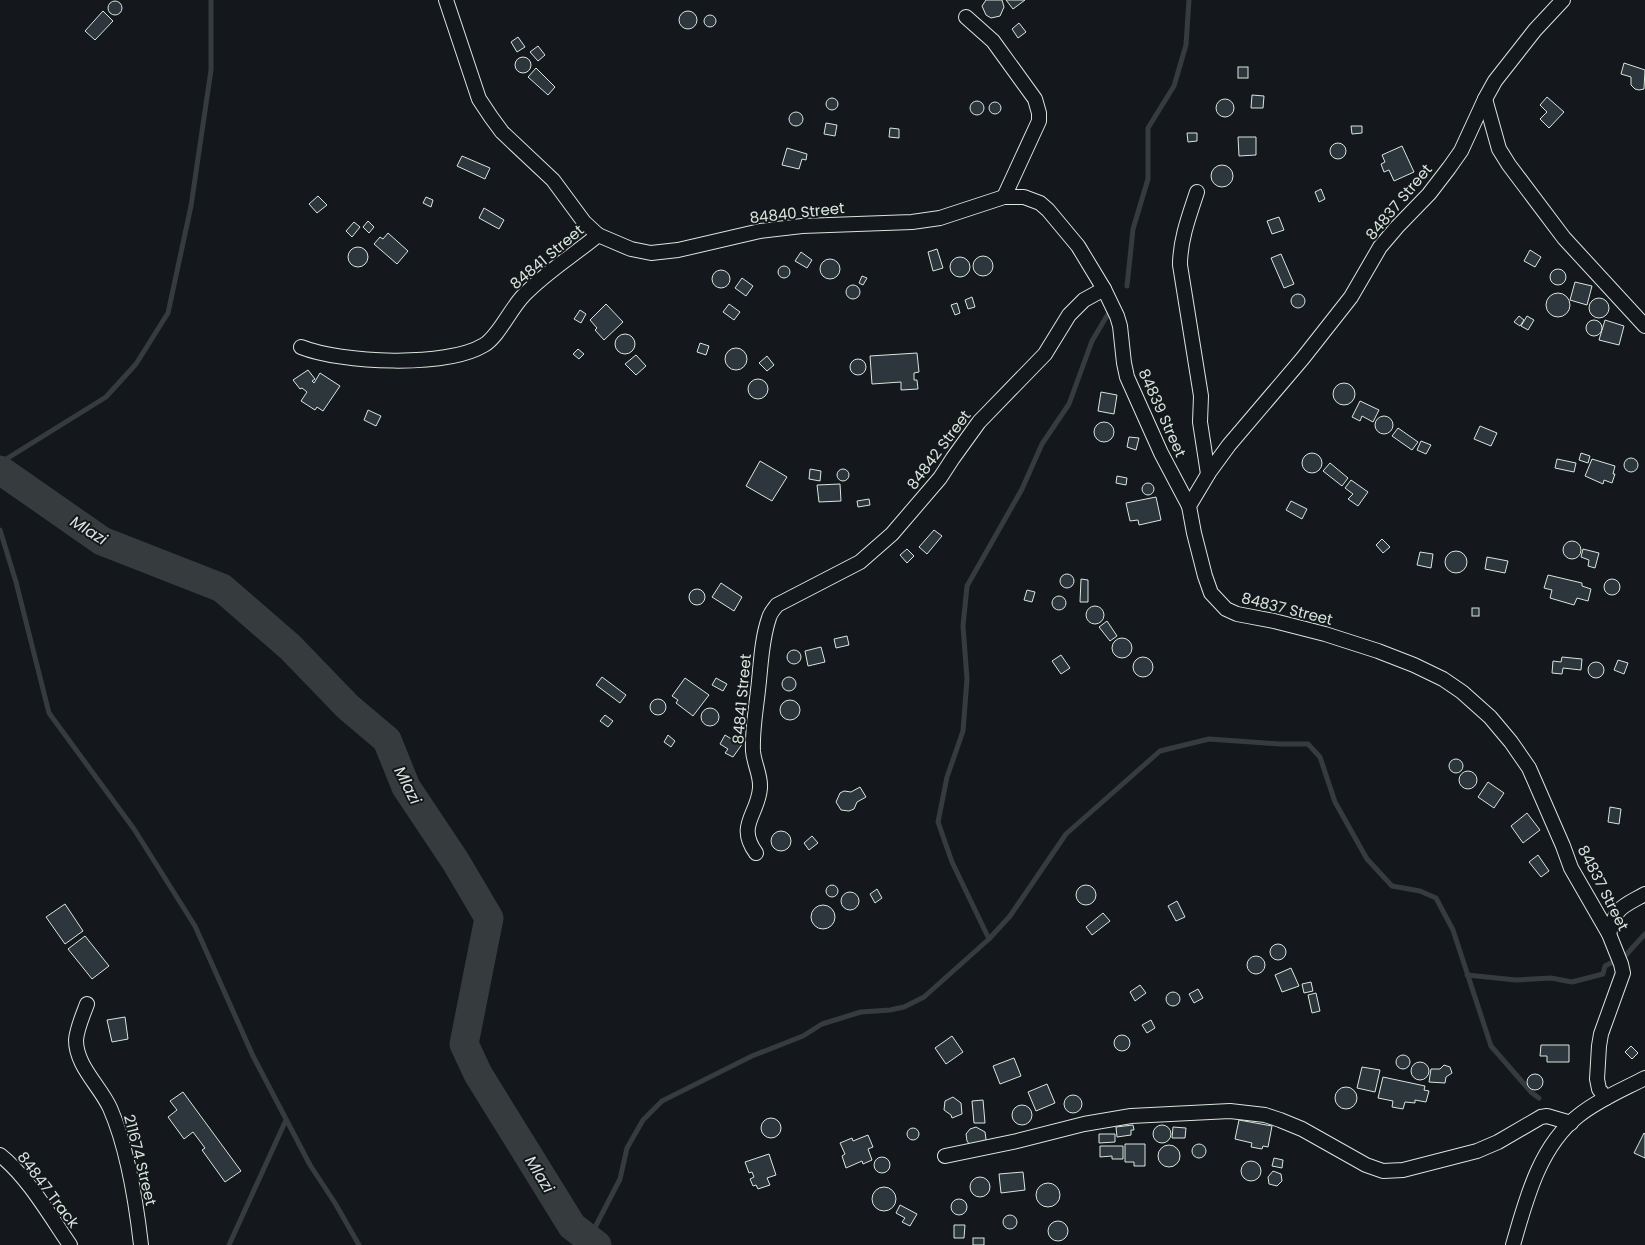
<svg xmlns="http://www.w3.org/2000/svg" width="1645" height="1245" viewBox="0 0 1645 1245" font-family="Poppins,sans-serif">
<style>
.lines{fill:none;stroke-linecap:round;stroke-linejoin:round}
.stream{stroke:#363b3e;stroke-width:5}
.river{stroke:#363b3e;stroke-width:29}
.building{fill:#2c363c;stroke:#d8e6dc}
.street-casing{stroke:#d8e6dc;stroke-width:16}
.street{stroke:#14181c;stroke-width:14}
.labels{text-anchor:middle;stroke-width:4;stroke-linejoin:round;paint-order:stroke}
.street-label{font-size:15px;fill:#d8e6dc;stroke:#14181c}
.water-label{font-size:16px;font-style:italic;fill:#d8e6dc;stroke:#14181c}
</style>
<rect width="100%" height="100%" fill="#14181c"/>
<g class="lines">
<g class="stream">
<path d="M1127,286L1133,229L1148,179V128L1174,86L1186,45L1189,0"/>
<path d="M0,463L106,397L136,364L168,313L191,206L211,70V0"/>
<path d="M0,530L16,582L49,713L134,829L195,926L253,1056L310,1165L335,1203L359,1245"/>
<path d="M989,939L952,862L938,822L947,777L963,731L967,679L963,626L967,586L1022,489L1042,444L1069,404L1092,341L1111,309"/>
<path d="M1467,975L1516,980L1551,978L1572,982L1603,974L1605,966L1625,956L1645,934"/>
<path d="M589,1239L620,1179L627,1148L643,1120L662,1101L752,1056L803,1036L822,1024L861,1012L890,1010L904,1007L924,997L989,939L1010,916L1066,834L1160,751L1209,739L1280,744H1308L1320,757L1335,802L1367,859L1392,886L1420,891L1436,898L1453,930L1491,1046L1532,1093L1539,1098"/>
<path d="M229,1245L286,1120"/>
</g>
<path class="river" d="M0,470L102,541L222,588L290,647L348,707L387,740L406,787L456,862L489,918L464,1044L478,1074L572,1226L597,1245"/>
</g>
<g class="building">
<path d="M986,0H1002L1004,7L1000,16L991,18L986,15L982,6Z"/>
<path d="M1006,0H1025L1013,9Z"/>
<circle cx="115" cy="8" r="7"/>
<path d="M103,11L113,21L95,40L85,31Z"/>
<circle cx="688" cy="20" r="9"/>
<circle cx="710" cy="21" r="6"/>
<path d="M1019,23L1026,32L1018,38L1012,29Z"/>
<path d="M518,37L525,47L517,52L511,42Z"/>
<path d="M538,46L545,55L538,61L530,52Z"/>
<circle cx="523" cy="65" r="8"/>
<path d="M1624,63L1645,70L1644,89L1639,90L1635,89L1631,85V77L1621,74Z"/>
<rect x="1238" y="67" width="10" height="11"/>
<path d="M536,68L555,87L548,95L528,77Z"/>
<path d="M1252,95L1264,96L1263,108H1251Z"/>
<path d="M1547,97L1564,112L1549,128L1540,119L1547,112L1540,105Z"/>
<circle cx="832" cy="104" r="6"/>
<circle cx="1225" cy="108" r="9"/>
<circle cx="977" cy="108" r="7"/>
<circle cx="995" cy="108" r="6"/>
<circle cx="796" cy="119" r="7"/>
<path d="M826,123L837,125L835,136L824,134Z"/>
<path d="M1351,126H1362V133L1352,134Z"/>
<path d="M890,128L899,129V138L889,137Z"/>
<path d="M1187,133H1197V141L1188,142Z"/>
<path d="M1238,137H1256V155L1239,156Z"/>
<circle cx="1338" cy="151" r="8"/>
<path d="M1402,146L1414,172L1394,181L1389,170L1384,172L1381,164L1385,162L1382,155Z"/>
<path d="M787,148L807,154L806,160L802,159L799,169L782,165Z"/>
<path d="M462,156L490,168L485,179L457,166Z"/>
<circle cx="1222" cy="176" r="11"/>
<path d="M1321,189L1325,199L1319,202L1315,192Z"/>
<path d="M318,196L327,205L317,213L309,204Z"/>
<path d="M426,197L433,200L431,207L423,203Z"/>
<path d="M484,208L504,220L499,229L479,218Z"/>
<path d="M1279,217L1284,230L1272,234L1267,221Z"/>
<path d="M368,221L374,227L369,233L363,227Z"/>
<path d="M354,222L360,227L352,237L346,231Z"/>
<path d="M388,233L408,251L397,264L374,244L380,237L383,239Z"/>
<circle cx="358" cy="257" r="10"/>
<path d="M937,249L943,268L933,271L928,252Z"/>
<path d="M1530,250L1541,257L1535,267L1524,261Z"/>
<path d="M801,252L812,260L807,268L795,261Z"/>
<path d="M1281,254L1294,284L1284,288L1271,258Z"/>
<circle cx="983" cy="266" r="10"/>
<circle cx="960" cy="267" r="10"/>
<circle cx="830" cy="269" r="10"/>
<circle cx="784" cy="272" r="6"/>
<circle cx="1558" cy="277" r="8"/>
<circle cx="721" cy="279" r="9"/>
<path d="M862,276L867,278L863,285L859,283Z"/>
<path d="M742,278L753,286L746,296L735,288Z"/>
<path d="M1575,282L1592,286L1587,305L1570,300Z"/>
<circle cx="853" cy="292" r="7"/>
<circle cx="1558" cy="305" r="12"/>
<circle cx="1298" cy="301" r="7"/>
<path d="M972,297L975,307L968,309L965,300Z"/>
<circle cx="1599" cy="308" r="10"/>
<path d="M957,303L960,313L955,315L951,305Z"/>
<path d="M606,304L623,322L604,340L595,330L597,328L590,320Z"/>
<path d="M729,304L740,312L734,320L723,312Z"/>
<path d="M580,310L586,314L581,323L574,319Z"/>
<path d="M1519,316L1524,320L1520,326L1514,322Z"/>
<path d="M1527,316L1534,320L1528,330L1521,326Z"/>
<path d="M1605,320L1624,326L1619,345L1599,340Z"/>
<circle cx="1594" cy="328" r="8"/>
<circle cx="625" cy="344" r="10"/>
<path d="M700,343L709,346L706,355L697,352Z"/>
<circle cx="736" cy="359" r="11"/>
<path d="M578,349L584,354L579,359L573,354Z"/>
<path d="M917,353L919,372L914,373V380H917L918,389L901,390V382L872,384L870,356Z"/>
<path d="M636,355L646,366L636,375L625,364Z"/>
<path d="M767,356L774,365L767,371L759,363Z"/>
<circle cx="858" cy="367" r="8"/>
<path d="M308,370L315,379L312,381L314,383L320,373L340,386L323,411L317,407L315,410L301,401L307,392L302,388L300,389L293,380Z"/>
<circle cx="758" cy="389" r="10"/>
<circle cx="1344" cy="394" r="11"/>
<path d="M1101,392L1117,395L1114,414L1098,411Z"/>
<path d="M1360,401L1379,410L1373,422L1362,416L1360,421L1352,417Z"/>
<path d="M368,410L381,416L376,426L364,420Z"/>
<circle cx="1384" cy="425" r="9"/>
<circle cx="1104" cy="432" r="10"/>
<path d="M1480,426L1497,433L1491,446L1474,439Z"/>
<path d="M1398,428L1418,442L1412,450L1392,436Z"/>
<path d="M1129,437L1139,438L1136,450L1127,447Z"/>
<path d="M1421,441L1431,445L1426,454L1417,450Z"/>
<circle cx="1312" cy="463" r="10"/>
<path d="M1581,453L1590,456L1588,463L1579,460Z"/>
<circle cx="1631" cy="465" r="7"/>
<path d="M1557,459L1576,463L1574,472L1555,468Z"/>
<path d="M1592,459L1615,466L1613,474H1615L1612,483L1604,480L1603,484L1585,476Z"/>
<path d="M760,461L787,477L772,501L746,486Z"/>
<path d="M1330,463L1348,478L1342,486L1323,471Z"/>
<circle cx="843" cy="475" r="6"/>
<path d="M810,469L821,471L820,481L809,479Z"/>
<path d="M1117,476L1127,478L1126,485L1116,483Z"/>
<path d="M1351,480L1368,492L1358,506L1348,499L1353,494L1345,488Z"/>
<circle cx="1148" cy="489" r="6"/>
<path d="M840,484L841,501L819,502L817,485Z"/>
<path d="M1156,497L1161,520L1139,525L1138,520L1130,521L1126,503Z"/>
<path d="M869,499L870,505L858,507L857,501Z"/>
<path d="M1291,501L1307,509L1302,519L1286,510Z"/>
<path d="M934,530L942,536L927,554L919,547Z"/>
<path d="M1382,539L1390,547L1383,553L1376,545Z"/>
<circle cx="1572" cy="550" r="9"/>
<path d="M907,549L914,556L907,563L900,555Z"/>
<path d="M1583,549L1599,553L1595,568L1588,566L1589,560L1581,557Z"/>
<circle cx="1456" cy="562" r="11"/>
<path d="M1420,552L1433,554L1431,568L1417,565Z"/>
<path d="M1487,557L1508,561L1505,573L1485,569Z"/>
<circle cx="1067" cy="581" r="7"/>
<path d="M1548,575L1582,583V586L1591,589L1588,601L1577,598L1574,605L1550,598L1552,590L1544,588Z"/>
<path d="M1081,579L1088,580V602H1080Z"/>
<circle cx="1612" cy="587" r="8"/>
<path d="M721,583L742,597L734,611L712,597Z"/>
<circle cx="697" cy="597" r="8"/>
<path d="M1027,590L1035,592L1032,602L1024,600Z"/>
<circle cx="1059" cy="603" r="7"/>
<circle cx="1095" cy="615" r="9"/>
<rect x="1472" y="608" width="7" height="8"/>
<path d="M1107,621L1117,636L1110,641L1099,627Z"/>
<path d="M847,636L849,645L836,648L834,639Z"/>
<circle cx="1122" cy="648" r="10"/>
<path d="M821,647L825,662L808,666L805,651Z"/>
<circle cx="794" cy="657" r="7"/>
<path d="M1061,655L1070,668L1061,674L1052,661Z"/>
<path d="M1562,657L1582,659L1581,670L1563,668L1562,674L1552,673L1553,661L1561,662Z"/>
<circle cx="1143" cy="667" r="10"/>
<path d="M1618,660L1628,663L1624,674L1614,670Z"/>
<circle cx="1596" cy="670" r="8"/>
<circle cx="789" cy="684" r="7"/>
<path d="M602,677L626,695L620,703L596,685Z"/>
<path d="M685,678L709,695L693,716L676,703L678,700L672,696Z"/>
<path d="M716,678L727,684L723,691L712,685Z"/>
<circle cx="658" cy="707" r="8"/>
<circle cx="790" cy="710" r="10"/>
<circle cx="710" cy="717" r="9"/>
<path d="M605,715L613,721L608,727L600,721Z"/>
<path d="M668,735L675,741L671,747L664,742Z"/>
<path d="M725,735L733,740L734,738L743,743L733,757L725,753L728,749L720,744Z"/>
<circle cx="1456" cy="766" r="7"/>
<circle cx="1468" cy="780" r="9"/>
<path d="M1488,782L1504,793L1494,808L1478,797Z"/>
<path d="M860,787L866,797L857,802L854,809L849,811L841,810L836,802L840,793L844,791L851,792Z"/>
<path d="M1610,807L1621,809L1619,824L1608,822Z"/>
<path d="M1527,813L1540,830L1523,843L1511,826Z"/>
<circle cx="781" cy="841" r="10"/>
<path d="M812,836L818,843L809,850L804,843Z"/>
<path d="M1538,855L1549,871L1541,877L1529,862Z"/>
<circle cx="832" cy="891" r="6"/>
<circle cx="1086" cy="895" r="10"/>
<path d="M877,889L882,898L875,903L870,894Z"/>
<circle cx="850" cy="901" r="9"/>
<path d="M1177,901L1185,917L1176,921L1168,906Z"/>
<path d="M65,904L83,931L65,944L46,917Z"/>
<circle cx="823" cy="917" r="12"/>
<path d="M1103,913L1110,921L1092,935L1086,927Z"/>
<path d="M85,936L109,966L92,979L68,949Z"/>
<circle cx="1278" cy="952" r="8"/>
<circle cx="1256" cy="965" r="9"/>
<path d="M1291,968L1299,986L1282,992L1275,975Z"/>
<path d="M1311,982L1313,991L1304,993L1302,984Z"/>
<path d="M1140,985L1146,993L1135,1001L1130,992Z"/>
<path d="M1198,989L1203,998L1194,1003L1189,994Z"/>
<circle cx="1173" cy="999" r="7"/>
<path d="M1316,993L1320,1011L1312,1013L1308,995Z"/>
<path d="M125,1017L128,1039L112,1042L107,1020Z"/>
<path d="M1151,1020L1155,1028L1147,1033L1142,1025Z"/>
<circle cx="1122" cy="1043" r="8"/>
<path d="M952,1036L963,1052L946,1064L935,1048Z"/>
<path d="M1541,1045H1569V1062H1547V1056H1540Z"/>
<path d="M1631,1046L1638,1053L1632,1059L1625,1052Z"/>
<circle cx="1403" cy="1062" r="7"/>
<path d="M1014,1058L1021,1076L1000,1084L993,1066Z"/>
<circle cx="1420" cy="1071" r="9"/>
<path d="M1444,1065L1450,1067L1452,1073L1446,1077L1445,1083L1429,1082L1431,1069H1440Z"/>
<path d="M1362,1067L1380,1070L1375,1092L1357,1088Z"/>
<circle cx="1535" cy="1082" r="8"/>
<path d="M1383,1077L1425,1086L1424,1090L1429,1091L1426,1102L1415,1100V1103L1405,1102L1403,1109L1392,1107L1393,1101L1378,1098Z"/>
<path d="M1047,1084L1055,1103L1036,1111L1028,1092Z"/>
<circle cx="1346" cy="1098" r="11"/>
<path d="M183,1092L241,1171L225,1182L202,1150L205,1148L193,1132L184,1139L168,1117L177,1110L170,1101Z"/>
<circle cx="1073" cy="1104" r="9"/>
<path d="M953,1097L961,1103L962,1114L952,1118L951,1115L944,1110L945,1101Z"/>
<path d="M983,1100L985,1123H974L972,1101Z"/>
<circle cx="1022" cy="1115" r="10"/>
<circle cx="771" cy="1128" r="10"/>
<path d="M1239,1120L1272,1126L1268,1147L1263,1146L1262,1149L1251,1147L1252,1143L1235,1139Z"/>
<path d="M1133,1125L1134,1130H1131V1135L1117,1137L1116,1127Z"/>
<circle cx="1162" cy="1134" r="9"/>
<path d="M976,1127L985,1132L986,1139L985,1142L970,1145L967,1141L966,1134L970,1129Z"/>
<path d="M1173,1127L1186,1128L1185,1138H1172Z"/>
<circle cx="913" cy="1134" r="6"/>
<path d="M1644,1133L1645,1134V1158L1634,1153Z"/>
<path d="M1099,1134H1115V1142L1099,1143Z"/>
<path d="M868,1135L873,1147L868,1149L872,1160L863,1164L862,1161L846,1168L842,1156L845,1154L840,1143L852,1138L853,1141Z"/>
<circle cx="1199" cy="1151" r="7"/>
<path d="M1125,1144H1145V1166H1134V1162H1125Z"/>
<circle cx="1169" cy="1156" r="11"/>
<path d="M1100,1146H1123V1159H1112V1156L1100,1157Z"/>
<path d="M769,1154L776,1175L767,1178L770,1185L758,1189L756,1185L753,1186L750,1179L754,1177L752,1172L749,1173L745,1162Z"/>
<circle cx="882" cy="1165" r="8"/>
<path d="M1274,1158L1283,1160L1282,1168L1272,1166Z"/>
<circle cx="1251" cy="1171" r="10"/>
<path d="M1273,1171L1281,1174L1282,1181L1277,1186L1269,1184L1268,1177Z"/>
<path d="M1023,1172L1025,1190L1001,1193L999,1174Z"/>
<circle cx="980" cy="1187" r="10"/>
<circle cx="1048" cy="1195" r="12"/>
<circle cx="884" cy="1199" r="12"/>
<circle cx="959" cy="1207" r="8"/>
<path d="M900,1205L917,1214L910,1226L902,1222L905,1218L896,1213Z"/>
<circle cx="1010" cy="1222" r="7"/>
<circle cx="1058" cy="1231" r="10"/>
<path d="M954,1225H965L964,1238H954Z"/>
<rect x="973" y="1238" width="11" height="7"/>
</g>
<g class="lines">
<defs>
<g id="street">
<path d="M446,0L479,99L491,117L502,132L553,180L584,222L598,235L631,249L651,253L678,250L760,231L802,226L912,222L940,218L1004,197H1024L1040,203L1048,210L1078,246L1104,289L1117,316L1120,326L1124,363L1127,377L1161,453L1189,506"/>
<path d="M1563,0L1535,30L1495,81L1485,99L1461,151L1449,168L1429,194L1397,227L1380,247L1351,297L1303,358L1229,445L1210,471L1189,506L1194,533L1205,576L1211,593L1226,609L1237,614L1274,621L1325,634L1378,651L1414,665L1443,679L1462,692L1490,717L1511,742L1529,768L1563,846L1571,868L1609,934L1621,964L1623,973L1601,1034L1599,1046L1597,1079L1599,1089L1606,1098"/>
<path d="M966,17L993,41L1035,99L1039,113V121L1004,197"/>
<path d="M1485,99L1499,149L1509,165L1564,238L1645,326"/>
<path d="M1197,192C1189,216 1180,240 1180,265L1201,396L1200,422L1208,474"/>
<path d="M301,347C341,363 446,368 484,345C499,336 510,309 524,295C546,272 574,255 598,235"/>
<path d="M756,853C736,825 758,815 760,788C761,775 754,764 753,751C752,730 756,710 758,690C761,666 761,641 769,618C770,613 774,609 777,605L860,562L892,534L940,478L953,458L979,422L1045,354L1069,315L1084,300L1104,289"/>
<path d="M1609,934C1616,906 1622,907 1645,894"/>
<path d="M87,1004C83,1015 77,1028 76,1040C76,1066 100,1086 110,1108C128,1149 136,1201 141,1245"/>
<path d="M0,1155C28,1177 50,1216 70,1245"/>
<path d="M945,1156L1017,1141L1084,1124L1131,1116L1230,1111L1265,1115L1280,1120L1302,1129L1366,1165L1383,1171L1403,1170L1477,1151L1498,1142L1541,1117L1547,1116L1571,1123"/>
<path d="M1513,1245C1526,1200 1539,1147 1578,1116C1598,1100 1622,1090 1645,1078"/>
</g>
</defs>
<use href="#street" class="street-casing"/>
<use href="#street" class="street"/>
</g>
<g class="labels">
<g class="street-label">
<text transform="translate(1399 202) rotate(-50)" y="5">84837 Street</text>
<text transform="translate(797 213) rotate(-6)" y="5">84840 Street</text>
<text transform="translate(547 257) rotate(-40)" y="5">84841 Street</text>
<text transform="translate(1162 413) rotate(66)" y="5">84839 Street</text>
<text transform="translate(939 450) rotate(-53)" y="5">84842 Street</text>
<text transform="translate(1287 609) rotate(14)" y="5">84837 Street</text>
<text transform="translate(742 699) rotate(-85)" y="5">84841 Street</text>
<text transform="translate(1603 888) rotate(63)" y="5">84837 Street</text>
<text transform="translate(140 1160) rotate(76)" y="5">211674 Street</text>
<text transform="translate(48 1190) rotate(53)" y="5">84847 Track</text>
</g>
<g class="water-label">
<text transform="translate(89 530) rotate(32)" y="6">Mlazi</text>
<text transform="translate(408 785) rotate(63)" y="6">Mlazi</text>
<text transform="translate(540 1174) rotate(58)" y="6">Mlazi</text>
</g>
</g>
</svg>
